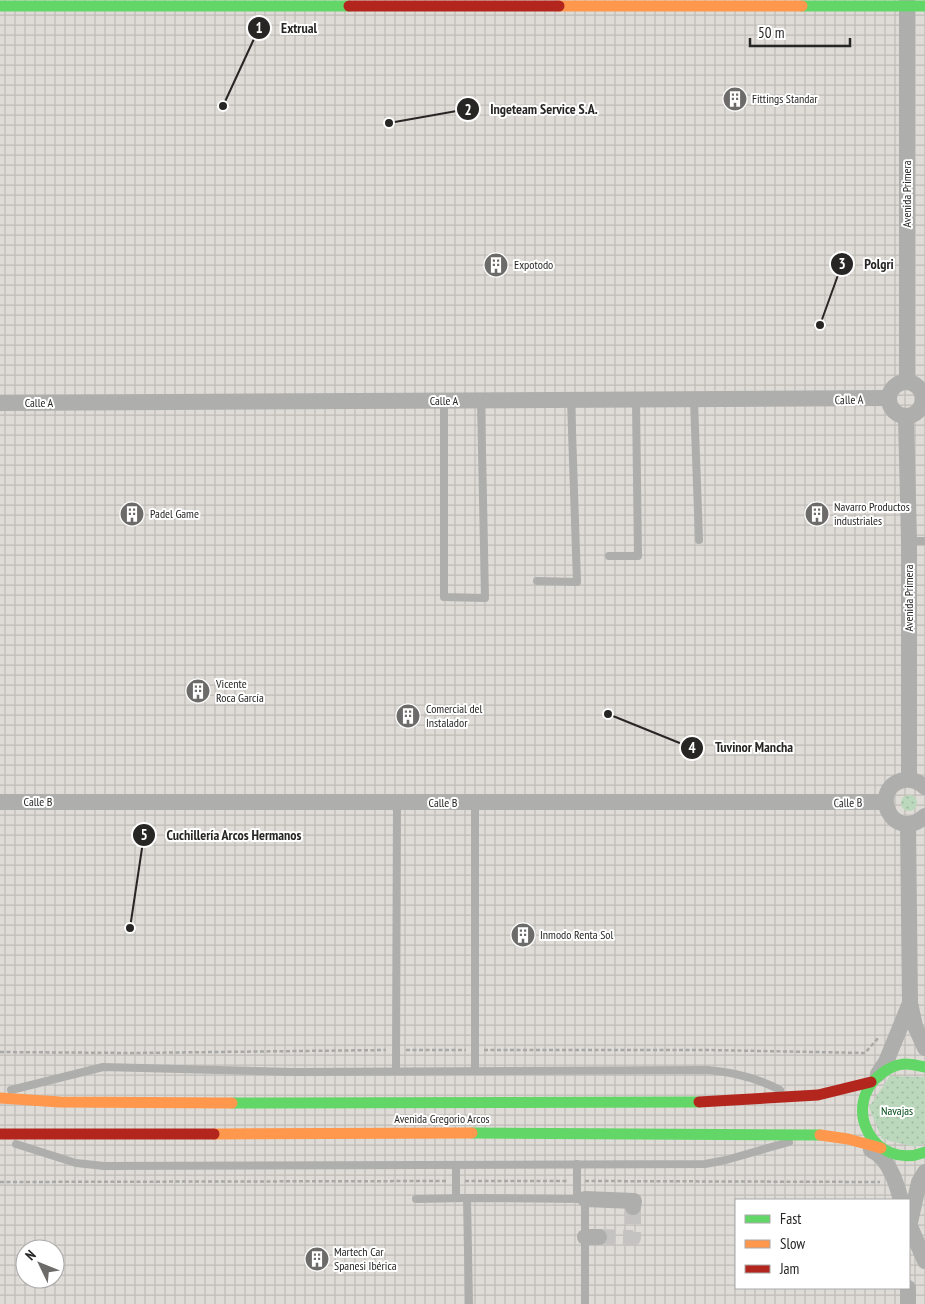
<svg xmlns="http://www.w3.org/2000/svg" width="925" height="1304" viewBox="0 0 925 1304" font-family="'PT Sans Narrow',sans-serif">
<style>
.industrial{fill:url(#industrial-grid);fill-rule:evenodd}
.park{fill:url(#park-dots)}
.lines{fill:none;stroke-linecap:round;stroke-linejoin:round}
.street-tunnel{stroke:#c4c3c2;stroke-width:16;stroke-dasharray:16 8;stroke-linecap:butt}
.path{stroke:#a8a8a7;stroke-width:2.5;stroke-dasharray:4 2.5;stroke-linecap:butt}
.lane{stroke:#aeaead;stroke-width:8}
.street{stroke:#aeaead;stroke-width:16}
.fast{stroke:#63d668;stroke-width:11}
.slow{stroke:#ff974d;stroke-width:11}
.jam{stroke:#b3261e;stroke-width:11}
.labels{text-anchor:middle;stroke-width:4;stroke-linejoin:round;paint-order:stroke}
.poi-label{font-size:12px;fill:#272625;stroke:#fff;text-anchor:start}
.street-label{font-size:12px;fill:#272625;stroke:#fff}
.park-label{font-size:12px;fill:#024a15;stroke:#fff}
.leader{fill:none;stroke:#272625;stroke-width:2}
.callout-dot{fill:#272625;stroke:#fff;stroke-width:2}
.mark-label{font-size:15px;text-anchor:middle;font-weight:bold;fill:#fff}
.callout-label{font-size:14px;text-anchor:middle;font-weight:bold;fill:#272625;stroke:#fff;stroke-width:4;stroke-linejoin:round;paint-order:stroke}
</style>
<defs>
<pattern id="industrial-grid" width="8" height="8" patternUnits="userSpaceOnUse" patternTransform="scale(1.25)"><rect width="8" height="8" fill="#dfdcd7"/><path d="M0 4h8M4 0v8" fill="none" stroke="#bfbdb8"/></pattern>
<pattern id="park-dots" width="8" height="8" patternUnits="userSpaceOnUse" patternTransform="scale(1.25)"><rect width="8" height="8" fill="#bbd8bc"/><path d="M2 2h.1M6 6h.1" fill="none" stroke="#a1b9a1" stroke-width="1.8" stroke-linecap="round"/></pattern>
</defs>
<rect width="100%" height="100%" fill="#ebeae9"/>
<path class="industrial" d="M0,0H925V1304H0ZM736,1200H909V1288H736ZM25,1249H55V1279H25Z"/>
<g class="park">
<circle cx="909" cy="803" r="8"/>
<path d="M890,1076L925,1077V1143L915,1147L882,1139L869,1107Z"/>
</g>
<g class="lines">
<path class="street-tunnel" d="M599,1237L633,1238V1207"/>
<g class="path">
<path d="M406,1050H466"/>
<path d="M484,1050H709L865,1053L879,1037"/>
<path d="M0,1052L132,1053L386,1050"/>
<path d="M465,1181H567"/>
<path d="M585,1181L880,1182"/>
<path d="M0,1182L447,1181"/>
</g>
<g class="lane">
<path d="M444,400V597L485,598L481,401"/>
<path d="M694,400L699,540"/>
<path d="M909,541H925"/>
<path d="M609,556H638L636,400"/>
<path d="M537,581L577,582L571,400"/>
<path d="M396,1071L397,803"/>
<path d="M475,1071V803"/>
<path d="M11,1090L103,1067L294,1072L708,1070C734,1072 757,1078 780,1090"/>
<path d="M16,1144L76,1163L104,1166L705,1164L726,1160L789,1142"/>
<path d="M456,1165V1198"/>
<path d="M416,1199L467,1198"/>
<path d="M577,1199V1164"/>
<path d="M469,1304L467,1198L585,1199V1304"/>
</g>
<g class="street">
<path d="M907,0V382"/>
<circle cx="906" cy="399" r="17"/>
<path d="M0,403L888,398"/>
<path d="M906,417L909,541V779"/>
<path d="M925,787C919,782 912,779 904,780C867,788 893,845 925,816"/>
<path d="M0,802H885"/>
<path d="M908,824L910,1003L915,1026L925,1048"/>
<path d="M878,1074L886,1062L910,1003"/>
<path d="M871,1150C889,1158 896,1182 901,1200"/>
<path d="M585,1199L634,1201L633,1207"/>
<path d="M909,1224L925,1261"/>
<path d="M909,1227L919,1182L925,1172"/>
<path d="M585,1237H599"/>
<path d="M908,1304V1288"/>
</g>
<g class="fast">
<path d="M0,6H349"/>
<path d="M802,6H925"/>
<path d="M925,1067C919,1066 912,1064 906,1064C897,1064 887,1069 881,1074C839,1107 875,1172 925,1152"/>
<path d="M232,1103L699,1102"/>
<path d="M472,1133L820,1135"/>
</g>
<g class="slow">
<path d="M559,6H802"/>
<path d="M0,1098L60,1102L232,1103"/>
<path d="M214,1134L472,1133"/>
<path d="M820,1135L848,1139L881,1148"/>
</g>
<g class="jam">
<path d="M349,6H559"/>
<path d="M699,1102L818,1095L871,1082"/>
<path d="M0,1134H214"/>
</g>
</g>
<defs>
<symbol id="building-disc" viewBox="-11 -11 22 22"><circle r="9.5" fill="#6c6b6a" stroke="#fff"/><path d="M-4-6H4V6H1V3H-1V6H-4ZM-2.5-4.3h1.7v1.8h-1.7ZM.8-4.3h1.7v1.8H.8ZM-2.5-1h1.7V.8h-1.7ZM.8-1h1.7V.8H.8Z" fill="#fff"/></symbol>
</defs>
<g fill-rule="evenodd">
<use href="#building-disc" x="721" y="85" width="28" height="28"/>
<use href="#building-disc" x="482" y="251" width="28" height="28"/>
<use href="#building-disc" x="118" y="500" width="28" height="28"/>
<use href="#building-disc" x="803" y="500" width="28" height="28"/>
<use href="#building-disc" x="184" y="677" width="28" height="28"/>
<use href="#building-disc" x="394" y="702" width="28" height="28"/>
<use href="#building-disc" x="509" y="921" width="28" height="28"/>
<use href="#building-disc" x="303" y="1245" width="28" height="28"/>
</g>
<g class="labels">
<g class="poi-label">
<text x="752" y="103">Fittings Standar</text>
<text x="514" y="269">Expotodo</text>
<text x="834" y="511">Navarro Productos<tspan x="834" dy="14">industriales</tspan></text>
<text x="150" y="518">Padel Game</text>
<text x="216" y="688">Vicente<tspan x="216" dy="14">Roca García</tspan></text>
<text x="426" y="713">Comercial del<tspan x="426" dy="14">Instalador</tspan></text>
<text x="540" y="939">Inmodo Renta Sol</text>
<text x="334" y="1256">Martech Car<tspan x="334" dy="14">Spanesi Ibérica</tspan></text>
</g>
<g class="street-label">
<text transform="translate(907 194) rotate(-90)" y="4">Avenida Primera</text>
<text transform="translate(849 400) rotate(-1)" y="4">Calle A</text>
<text x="444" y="405">Calle A</text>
<text x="39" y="407">Calle A</text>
<text transform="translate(909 598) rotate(-90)" y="4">Avenida Primera</text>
<text x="38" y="806">Calle B</text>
<text x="443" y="807">Calle B</text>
<text transform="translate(848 803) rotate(-1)" y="4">Calle B</text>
<text x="442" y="1123">Avenida Gregorio Arcos</text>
</g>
<g class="park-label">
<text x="897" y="1115">Navajas</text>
</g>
</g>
<path class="leader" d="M223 106L259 28M389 123L468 109M820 325L842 264M608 714L692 748M130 928L144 835"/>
<g class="callout-dot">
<circle cx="223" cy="106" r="5"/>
<circle cx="389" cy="123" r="5"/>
<circle cx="820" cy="325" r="5"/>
<circle cx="608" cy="714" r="5"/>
<circle cx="130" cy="928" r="5"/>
<circle cx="259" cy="28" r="12"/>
<circle cx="468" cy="109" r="12"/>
<circle cx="842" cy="264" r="12"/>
<circle cx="692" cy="748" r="12"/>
<circle cx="144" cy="835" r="12"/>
</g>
<g class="mark-label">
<text x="259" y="33">1</text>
<text x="468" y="115">2</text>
<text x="842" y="269">3</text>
<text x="692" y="753">4</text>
<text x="144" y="840">5</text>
</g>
<g class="callout-label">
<text x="299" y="33">Extrual</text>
<text x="544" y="114">Ingeteam Service S.A.</text>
<text x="879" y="269">Polgri</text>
<text x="754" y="752">Tuvinor Mancha</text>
<text x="234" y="840">Cuchillería Arcos Hermanos</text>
</g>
<rect x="735" y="1199" width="175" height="90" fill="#ffffff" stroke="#a9a8a8"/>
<rect x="745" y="1215" width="25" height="8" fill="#63d668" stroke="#a9a8a8"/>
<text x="780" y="1224" font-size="15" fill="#272625">Fast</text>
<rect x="745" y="1240" width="25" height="8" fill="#ff974d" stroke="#a9a8a8"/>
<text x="780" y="1249" font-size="15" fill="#272625">Slow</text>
<rect x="745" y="1265" width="25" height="8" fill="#b3261e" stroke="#a9a8a8"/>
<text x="780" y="1274" font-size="15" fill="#272625">Jam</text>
<g transform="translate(40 1264) rotate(313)"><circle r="24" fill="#ffffff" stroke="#a9a8a8"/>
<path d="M0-4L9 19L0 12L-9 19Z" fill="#6c6b6a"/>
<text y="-8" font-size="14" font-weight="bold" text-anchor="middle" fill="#272625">N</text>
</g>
<path d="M750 38v8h100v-8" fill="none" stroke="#272625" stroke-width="2.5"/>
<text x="758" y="38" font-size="15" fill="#272625" stroke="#ffffff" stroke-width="4" paint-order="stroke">50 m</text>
</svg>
